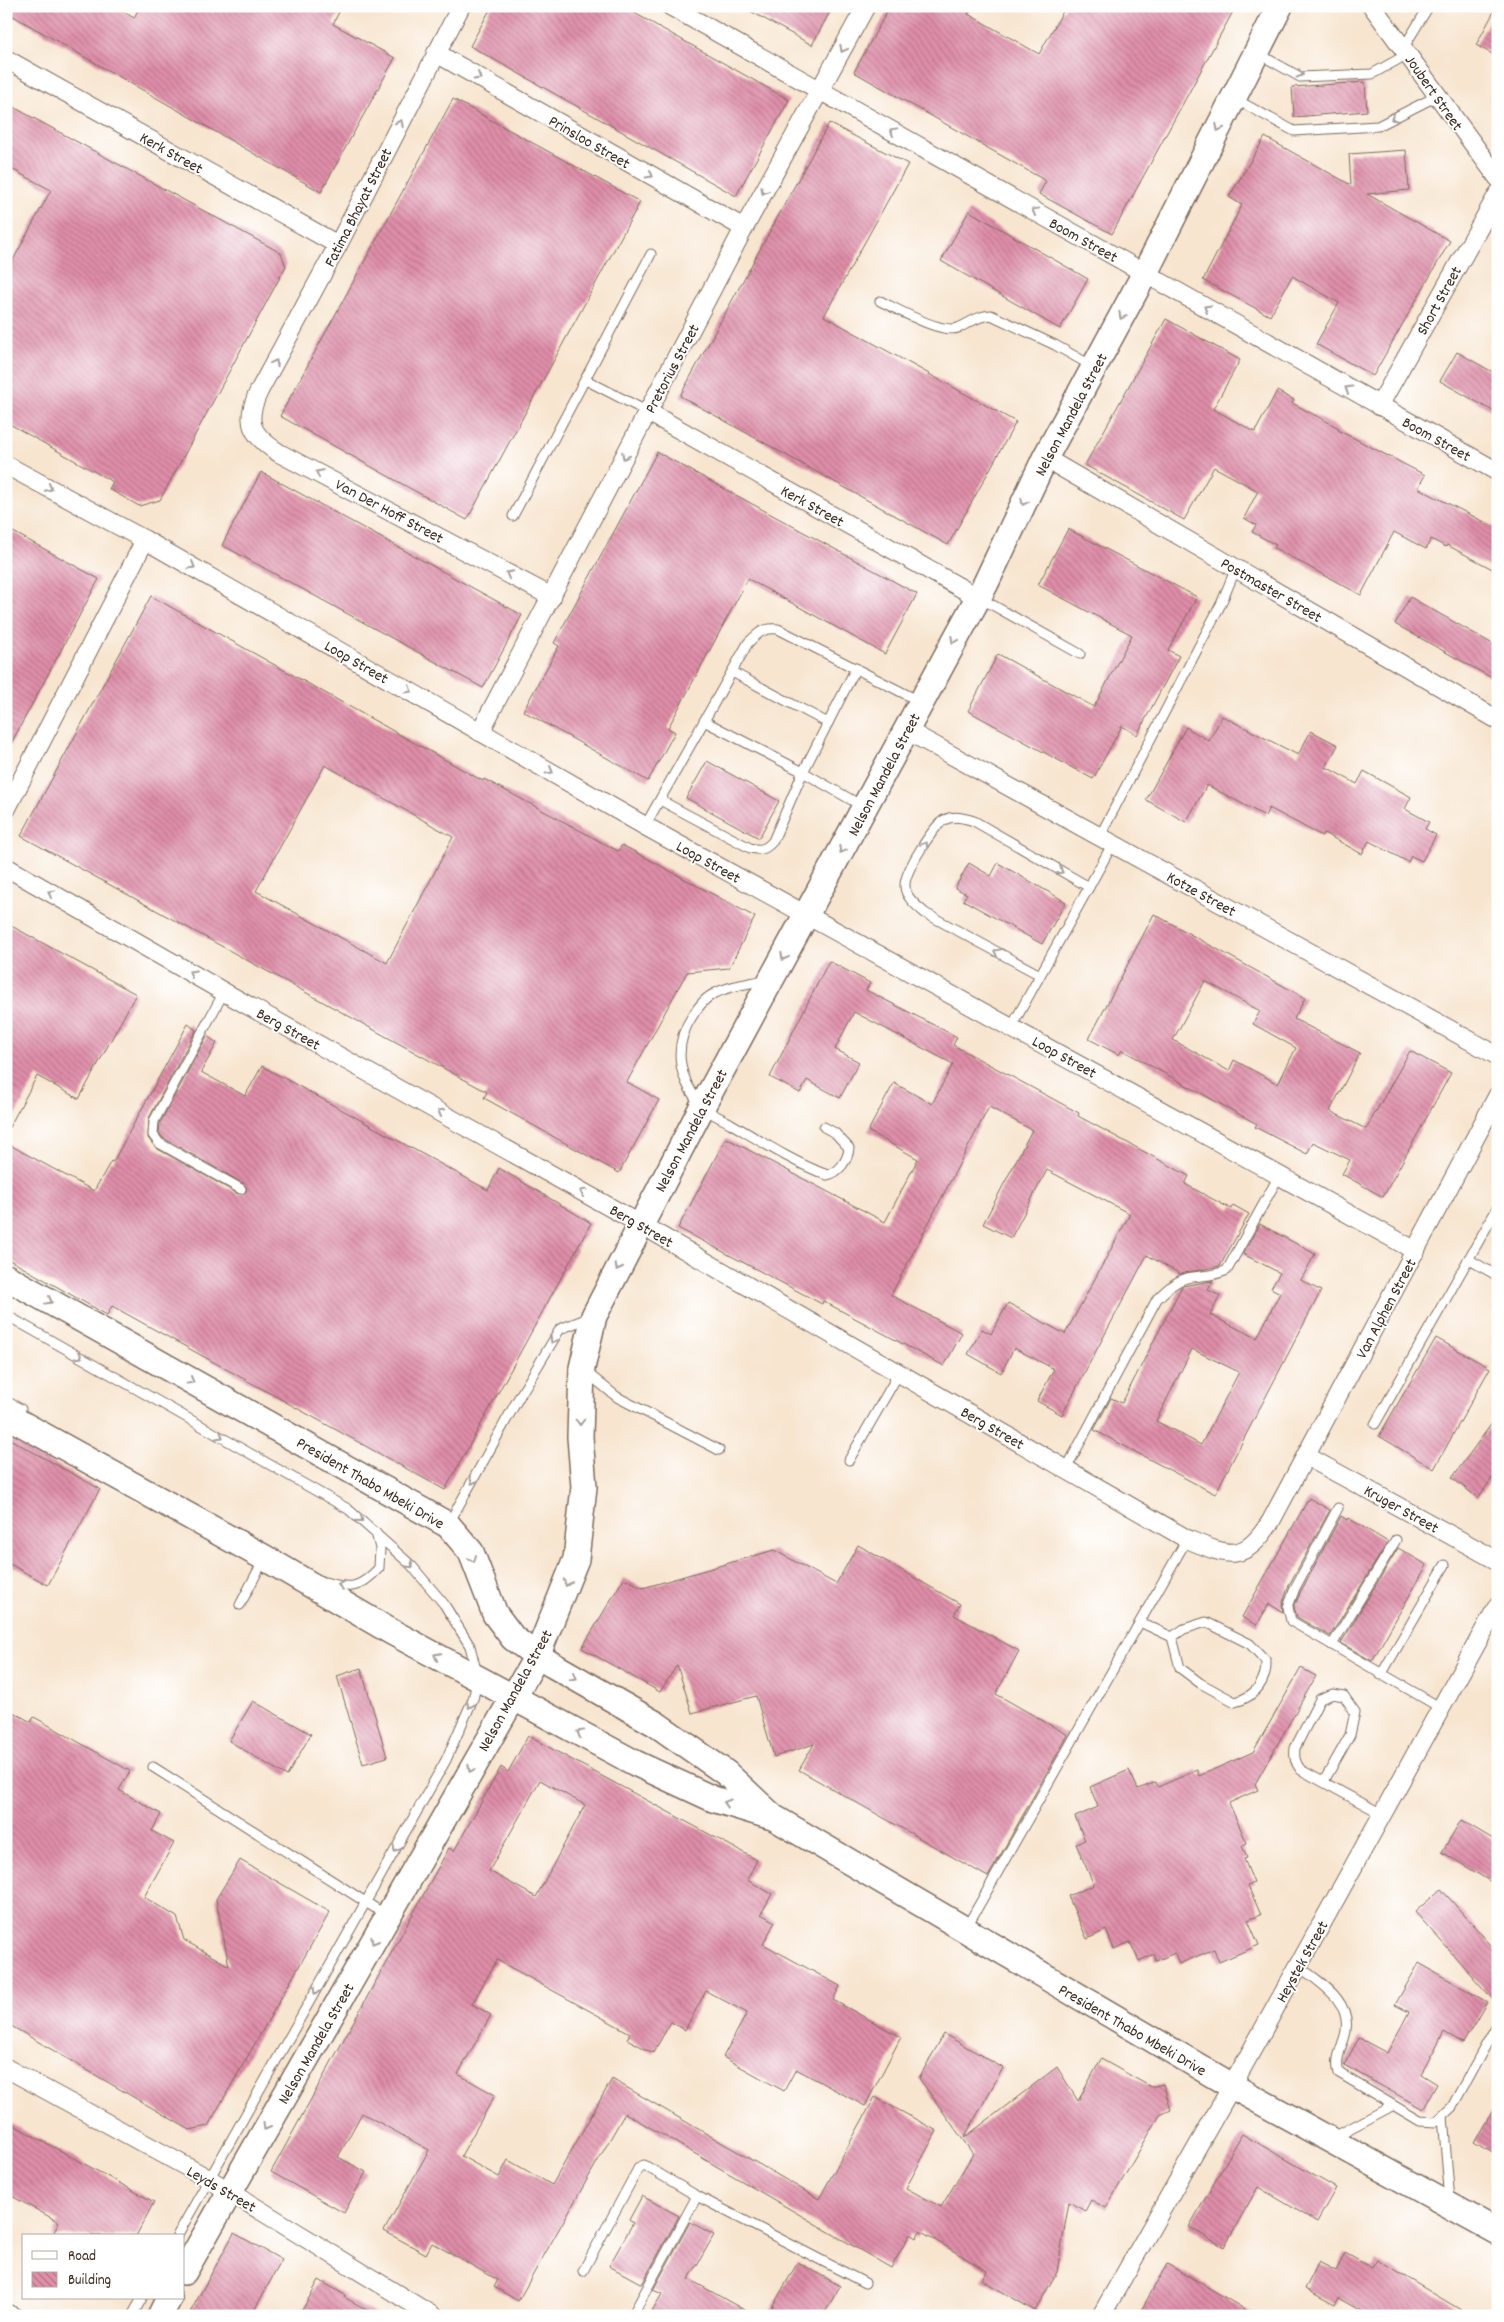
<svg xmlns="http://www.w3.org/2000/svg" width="1504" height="2322" viewBox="0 0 1504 2322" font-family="Dekko,sans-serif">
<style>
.building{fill:url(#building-back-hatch);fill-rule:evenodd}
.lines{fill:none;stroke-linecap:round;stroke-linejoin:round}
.lane-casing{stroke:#7d6b5c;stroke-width:11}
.street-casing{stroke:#7d6b5c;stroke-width:20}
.secondary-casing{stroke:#7d6b5c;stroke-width:28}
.lane{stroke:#fff;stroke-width:9}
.street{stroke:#fff;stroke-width:18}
.secondary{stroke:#fff;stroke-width:25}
.oneway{stroke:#a79f9a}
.labels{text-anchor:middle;stroke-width:4;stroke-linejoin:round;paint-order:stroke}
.street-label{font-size:16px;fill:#3b2a1e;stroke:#fff}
</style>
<defs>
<pattern id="building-back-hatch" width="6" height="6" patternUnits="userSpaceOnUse" patternTransform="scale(1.25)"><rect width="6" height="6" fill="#df8ea9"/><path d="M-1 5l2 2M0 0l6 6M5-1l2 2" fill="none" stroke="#b67489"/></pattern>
</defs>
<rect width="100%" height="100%" fill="#fff"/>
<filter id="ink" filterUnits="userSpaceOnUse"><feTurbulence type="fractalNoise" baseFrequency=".02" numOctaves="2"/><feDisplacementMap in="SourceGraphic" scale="10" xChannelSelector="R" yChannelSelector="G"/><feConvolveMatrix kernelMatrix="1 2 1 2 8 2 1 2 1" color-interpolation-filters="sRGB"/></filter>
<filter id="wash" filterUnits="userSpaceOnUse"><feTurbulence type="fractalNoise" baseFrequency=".0096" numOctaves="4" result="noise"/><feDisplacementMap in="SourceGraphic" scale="20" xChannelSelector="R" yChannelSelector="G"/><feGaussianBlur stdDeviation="1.12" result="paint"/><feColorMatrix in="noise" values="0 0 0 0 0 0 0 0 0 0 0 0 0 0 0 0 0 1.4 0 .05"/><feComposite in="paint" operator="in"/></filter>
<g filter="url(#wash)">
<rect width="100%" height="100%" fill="#f7e5cf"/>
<g id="blocks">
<g class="building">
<path d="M6,6H114L134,18L140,6H342L333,24L395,58L321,192L6,12Z"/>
<path d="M492,6H622L789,100L736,196L470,46Z"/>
<path d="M741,6H833L812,45Z"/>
<path d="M890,6H972L968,14L1039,54L1066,6H1236L1112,234L1039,194L1046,181L854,72Z"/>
<path d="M1497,6H1498V57L1476,45Z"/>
<path d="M1365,82L1367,111L1294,117L1292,87Z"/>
<path d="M453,99L640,202L467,520L280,416Z"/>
<path d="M6,103L281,253L286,266L160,500L139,506L109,489L113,482L6,422V273L51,190L6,166Z"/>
<path d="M829,123L908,164L824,316L1016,422L948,545L680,396Z"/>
<path d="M1265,137L1351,185L1349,154L1406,150L1409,190L1367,194L1450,241L1373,376L1316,344L1339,303L1292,276L1270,316L1203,280L1242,205L1229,197Z"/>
<path d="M969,211L1088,279L1060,329L941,261Z"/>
<path d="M1166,319L1240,360L1213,409L1255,432L1277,391L1294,400L1292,403L1339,428L1338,430L1425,475L1418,488L1498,529V572L1447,545L1446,547L1431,539L1426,549L1394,532L1361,595L1274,548L1276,545L1252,532L1256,525L1244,518L1258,491L1214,467L1184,520L1085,465Z"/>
<path d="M1457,352L1498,375V414L1440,381Z"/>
<path d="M657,452L917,594L885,654L748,579L668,728L675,732L648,781L523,711L559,646L554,643Z"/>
<path d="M261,472L522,615L483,688L222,545Z"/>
<path d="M6,528L99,579L6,753Z"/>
<path d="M1068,529L1197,597L1168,650L1179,656L1137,735L1122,726L1093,779L968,711L998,654L1094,707L1132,635L1038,585Z"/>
<path d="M151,596L483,781L484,779L618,851L622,845L755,917L729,968L687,972L627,1082L659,1100L619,1173L484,1098L487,1092L21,836ZM325,765L453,837L387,963L256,891Z"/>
<path d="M1410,597L1498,647V668L1492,678L1395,624Z"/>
<path d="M1222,716L1298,755L1311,731L1338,745L1326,767L1357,784L1364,771L1411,797L1405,809L1429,822L1425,829L1436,835L1422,861L1411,856L1408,862L1369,841L1362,854L1324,833L1322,836L1269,808L1265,816L1207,785L1186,822L1146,800L1186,727L1209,741Z"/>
<path d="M707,761L779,801L759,838L686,798Z"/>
<path d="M969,863L991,876L998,863L1066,902L1042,944L963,900L967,894L955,888Z"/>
<path d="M1154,914L1305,998L1294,1019L1360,1053L1330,1111L1366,1129L1410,1051L1451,1073L1383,1197L1342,1174L1350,1160L1313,1142L1307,1154L1255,1127L1257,1124L1122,1050L1119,1055L1089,1039ZM1205,981L1260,1011L1253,1024L1296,1048L1278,1084L1234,1060L1229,1071L1173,1040Z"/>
<path d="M6,923L136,994L79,1099L37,1076L6,1133Z"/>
<path d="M829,961L870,983L866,990L957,1037L953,1045L1079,1113L1078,1116L1189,1176L1185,1184L1231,1209L1233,1205L1249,1214L1220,1266L1180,1274L1147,1255L1062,1415L1037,1401L1054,1369L1014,1348L1001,1373L968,1354L982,1329L991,1334L1008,1303L1065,1334L1130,1214L1047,1170L1011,1238L983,1224L1032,1130L989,1107L891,1295L962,1333L944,1366L823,1301L822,1304L678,1228L726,1138L885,1222L918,1159L868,1131L894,1083L932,1104L953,1064L854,1012L835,1049L859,1062L840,1098L807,1080L800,1093L770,1077Z"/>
<path d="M188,1024L196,1030L149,1118L148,1138L156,1148L238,1194L246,1192L247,1188L244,1184L163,1138L159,1133L160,1123L207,1036L217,1043L201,1072L245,1096L262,1066L488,1190L499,1168L591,1223L445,1490L112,1306L107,1315L6,1258V1143L94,1191L111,1161L113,1162Z"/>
<path d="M1260,1224L1315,1254L1301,1280L1321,1291L1215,1494L1094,1430L1111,1398L1122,1403L1182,1286L1213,1281L1208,1290L1220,1296L1210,1315L1257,1338L1280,1293L1271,1288L1280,1273L1243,1254ZM1192,1349L1239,1372L1201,1445L1156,1421Z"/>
<path d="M1436,1338L1490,1368L1434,1469L1379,1436Z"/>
<path d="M1498,1415V1470L1478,1498L1452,1478Z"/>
<path d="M6,1437L100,1489L48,1585L6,1562Z"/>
<path d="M1309,1498L1330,1510L1289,1585L1282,1605L1283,1612L1269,1604L1257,1625L1242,1617Z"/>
<path d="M1341,1516L1347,1520L1348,1518L1388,1542L1330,1636L1297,1617L1294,1607L1301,1591Z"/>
<path d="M858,1545L960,1604L954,1615L1019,1651L996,1694L1068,1735L988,1877L799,1770L814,1744L774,1757L756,1696L692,1713L677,1665L660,1692L582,1648L624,1578L643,1588L774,1550L836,1584Z"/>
<path d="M1398,1548L1427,1565L1372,1661L1341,1643Z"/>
<path d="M361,1668L387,1757L363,1764L337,1676Z"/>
<path d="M1301,1668L1316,1676L1255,1784L1258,1790L1229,1803L1247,1843L1242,1846L1247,1858L1244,1859L1254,1883L1248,1886L1261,1915L1248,1920L1259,1945L1219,1962L1214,1949L1179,1964L1175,1953L1156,1961L1154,1954L1139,1961L1130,1942L1114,1949L1106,1930L1087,1939L1068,1896L1094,1885L1076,1844L1085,1840L1075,1817L1098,1807L1090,1787L1129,1770L1138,1789L1156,1782L1158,1787L1197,1770L1199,1776L1253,1752Z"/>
<path d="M253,1701L311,1734L287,1776L229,1741Z"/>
<path d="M6,1708L31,1722L34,1717L130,1771L119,1790L161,1814L152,1831L174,1843L144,1897L177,1917L184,1940L229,1966L216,1899L240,1860L330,1912L208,2126L190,2130L6,2023Z"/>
<path d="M528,1736L757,1860L747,1880L772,1894L761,1914L775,1922L763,1944L840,1986L833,2000L901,2037L865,2106L796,2069L784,2091L723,2057L747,2013L706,1991L685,2030L671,2022L653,2053L627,2039L630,2033L497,1960L472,2004L491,2015L458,2074L495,2095L461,2156L499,2177L508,2160L552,2185L612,2079L819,2199L875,2097L937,2131L906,2188L941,2207L973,2154L919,2078L944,2034L1003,2068L964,2138L1057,2067L1078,2101L1101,2059L1151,2087L1163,2084L1171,2110L1160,2115L1106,2208L1091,2200L1085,2211L1069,2202L1057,2272L1035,2311L982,2280L987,2271L920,2231L916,2238L910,2234L891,2268L625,2113L518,2301L494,2287L498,2280L432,2243L426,2254L384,2231L429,2150L362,2113L338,2157L366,2172L344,2213L271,2172L449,1848L454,1851L501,1767L508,1772ZM540,1780L585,1805L536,1897L489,1871Z"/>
<path d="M1461,1820L1498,1842V1886L1442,1852Z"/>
<path d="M1441,1889L1498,1953V2005L1415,1912Z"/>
<path d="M1419,1963L1487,2002L1463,2043L1444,2032L1421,2074L1437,2084L1423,2109L1344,2065L1359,2038L1387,2053L1409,2012L1395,2005Z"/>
<path d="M1498,2102V2157L1474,2142Z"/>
<path d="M6,2121L154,2202L136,2236H52L59,2222L6,2193Z"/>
<path d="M1242,2134L1336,2188L1317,2222L1258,2187L1224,2247L1189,2227Z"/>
<path d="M642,2196L679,2216L642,2284L609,2266L633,2223L629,2220Z"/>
<path d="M690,2222L714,2235L689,2279L755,2316H649L662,2294L653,2290Z"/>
<path d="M234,2233L282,2260L251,2316H188Z"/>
<path d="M1345,2253L1372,2268L1377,2260L1471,2316H1371L1339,2298L1335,2305L1305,2289L1319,2262L1336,2271Z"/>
<path d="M798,2262L840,2286L823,2316H767Z"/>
<path d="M1167,2264L1199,2282L1256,2316H1138Z"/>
<path d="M319,2280L345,2295L344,2297L378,2316H299Z"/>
</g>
</g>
</g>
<g filter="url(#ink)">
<use href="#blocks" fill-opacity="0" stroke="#7d6b5c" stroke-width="1"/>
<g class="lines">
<defs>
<g id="lane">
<path d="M1404,47L1429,6"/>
<path d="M1259,54L1300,77L1372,74L1408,54"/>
<path d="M1235,99L1294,131L1378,126L1437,96"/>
<path d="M880,301C897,309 941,334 958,328C970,323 977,316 991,315L1055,345L1092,366"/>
<path d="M586,380L648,412"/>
<path d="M513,516L651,254"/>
<path d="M980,598L1080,654"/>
<path d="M732,672L828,723"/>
<path d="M704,721L803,772L862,806"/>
<path d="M660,800L750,848C761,851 766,849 773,841L803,772L856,668"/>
<path d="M645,826L748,643C758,633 764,627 778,629L921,702"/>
<path d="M1100,836L1221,604L1236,568"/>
<path d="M1089,887L1113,843"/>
<path d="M765,980C747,984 726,986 710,996C702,1001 698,1008 693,1015C672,1046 678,1078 701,1105C708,1113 721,1118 730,1123C762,1142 793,1162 827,1175C839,1173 848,1160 849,1148L835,1133L824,1127"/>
<path d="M224,992L154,1121L153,1135L159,1143L241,1189"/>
<path d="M1012,1026L1089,887L974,821C964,818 954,815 944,820C933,827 904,872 905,886C905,897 917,906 925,913L1040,975"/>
<path d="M1468,1259L1498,1276"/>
<path d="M6,1315L348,1509L411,1565L444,1604L470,1646L478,1678L473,1699L446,1760L177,2236"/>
<path d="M586,1372L617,1397L719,1450"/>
<path d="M6,1401L21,1409"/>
<path d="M1375,1424L1498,1207"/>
<path d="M849,1460L899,1373"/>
<path d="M1066,1469L1157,1299C1166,1290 1175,1281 1187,1278C1202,1275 1213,1277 1227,1270L1279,1176"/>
<path d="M1338,1508L1295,1588L1288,1607L1291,1621L1441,1708"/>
<path d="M449,1523L518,1399L560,1329L591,1317"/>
<path d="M325,1582C352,1590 360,1588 379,1568L380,1548L376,1533"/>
<path d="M240,1605L264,1559"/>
<path d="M1140,1622L1172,1637"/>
<path d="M1206,1622L1250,1644L1266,1661C1267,1681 1255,1697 1235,1702L1200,1683L1180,1668L1172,1637L1184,1629Z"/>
<path d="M1332,1645L1396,1540"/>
<path d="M1381,1675L1445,1565"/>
<path d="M153,1767L386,1915"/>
<path d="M1324,1781L1350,1735L1355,1712L1344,1696L1333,1694L1320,1699L1295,1748C1294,1757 1295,1763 1301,1770L1382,1814"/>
<path d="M966,1928L1187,1539"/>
<path d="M1298,1966C1323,1984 1356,2004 1344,2039C1340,2051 1335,2061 1339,2073L1420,2121L1436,2122L1452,2107L1498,2023"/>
<path d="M1443,2117L1450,2201"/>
<path d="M1334,2137L1392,2106"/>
<path d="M697,2196L865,2283"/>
<path d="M583,2271L639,2167L644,2165L697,2196L632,2316"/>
<path d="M6,2308L22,2316"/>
<path d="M132,2316L142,2298"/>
</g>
<g id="street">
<path d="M461,6L338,245L259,391C244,422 251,435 279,453L552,597"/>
<path d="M670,6L1498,472"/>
<path d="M1372,6L1498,178"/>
<path d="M436,53L744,228"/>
<path d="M6,59L338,245"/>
<path d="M1379,406L1498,194"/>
<path d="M648,412L977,597"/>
<path d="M1045,458L1498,720"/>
<path d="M6,465L145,540L645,826L1416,1251"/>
<path d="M906,730L1498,1056"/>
<path d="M480,732L744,228L866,6"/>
<path d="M6,810L145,540"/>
<path d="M6,867L224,992L640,1224L1187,1539C1230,1557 1244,1563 1271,1521L1498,1095"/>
<path d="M1306,1456L1498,1561"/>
<path d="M6,2068L209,2179L433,2316"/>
<path d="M1101,2316L1232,2086L1498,1605"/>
</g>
<g id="secondary">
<path d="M6,1277L448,1525L471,1552L495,1614L513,1638L537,1656L656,1724L726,1773L773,1817L1232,2086L1498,2232"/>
<path d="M6,1415L265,1558L390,1631L635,1763L713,1799L769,1816"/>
<path d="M184,2272L537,1656L576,1559L584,1487L580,1437L582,1368L594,1316L702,1107L986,583L1045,458L1145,273L1280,6"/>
<path d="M160,2316L169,2298"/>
</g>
</defs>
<use href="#lane" class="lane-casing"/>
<use href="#street" class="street-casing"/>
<use href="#secondary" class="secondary-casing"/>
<use href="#lane" class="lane"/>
<use href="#street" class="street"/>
<use href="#secondary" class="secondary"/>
</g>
<defs><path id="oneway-chevron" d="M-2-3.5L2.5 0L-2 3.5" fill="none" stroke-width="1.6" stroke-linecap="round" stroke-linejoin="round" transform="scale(1.25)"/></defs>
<g class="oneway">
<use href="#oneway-chevron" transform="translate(843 49) rotate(118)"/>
<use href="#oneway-chevron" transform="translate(1300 74) rotate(15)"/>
<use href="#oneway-chevron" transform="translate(478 77) rotate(30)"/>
<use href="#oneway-chevron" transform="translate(1394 118) rotate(153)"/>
<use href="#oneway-chevron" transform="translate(400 123) rotate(-63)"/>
<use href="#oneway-chevron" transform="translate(1219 128) rotate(117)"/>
<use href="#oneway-chevron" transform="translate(893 131) rotate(-151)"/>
<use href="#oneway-chevron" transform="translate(650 175) rotate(30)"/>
<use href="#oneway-chevron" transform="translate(764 191) rotate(119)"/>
<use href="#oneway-chevron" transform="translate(1035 211) rotate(-151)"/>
<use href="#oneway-chevron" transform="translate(1207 308) rotate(-150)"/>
<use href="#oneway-chevron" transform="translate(1122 316) rotate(118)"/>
<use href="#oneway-chevron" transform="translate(275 363) rotate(-62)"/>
<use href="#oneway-chevron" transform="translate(1348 389) rotate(-150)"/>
<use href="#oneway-chevron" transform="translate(625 456) rotate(117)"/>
<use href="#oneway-chevron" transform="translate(319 473) rotate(-152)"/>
<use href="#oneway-chevron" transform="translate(49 488) rotate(28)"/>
<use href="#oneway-chevron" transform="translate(1024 502) rotate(116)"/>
<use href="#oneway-chevron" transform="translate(192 566) rotate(30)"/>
<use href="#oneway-chevron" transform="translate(509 574) rotate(-152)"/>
<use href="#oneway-chevron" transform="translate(954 640) rotate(118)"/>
<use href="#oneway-chevron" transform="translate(409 690) rotate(30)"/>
<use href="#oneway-chevron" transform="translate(550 771) rotate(30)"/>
<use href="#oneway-chevron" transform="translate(925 845) rotate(-58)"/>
<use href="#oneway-chevron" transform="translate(842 850) rotate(118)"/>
<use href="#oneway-chevron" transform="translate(1060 871) rotate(30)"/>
<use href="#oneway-chevron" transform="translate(51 893) rotate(-150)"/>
<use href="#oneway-chevron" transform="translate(997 952) rotate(-151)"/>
<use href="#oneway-chevron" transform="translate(784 957) rotate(118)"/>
<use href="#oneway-chevron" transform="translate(192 973) rotate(-150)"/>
<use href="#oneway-chevron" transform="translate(441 1112) rotate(-151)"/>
<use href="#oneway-chevron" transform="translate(583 1192) rotate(-151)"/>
<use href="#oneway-chevron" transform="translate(618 1267) rotate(117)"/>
<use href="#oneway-chevron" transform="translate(49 1301) rotate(29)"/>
<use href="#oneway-chevron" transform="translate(553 1340) rotate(121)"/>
<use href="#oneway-chevron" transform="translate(79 1356) rotate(30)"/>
<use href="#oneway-chevron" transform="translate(191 1381) rotate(29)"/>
<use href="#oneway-chevron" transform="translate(580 1422) rotate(90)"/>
<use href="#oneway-chevron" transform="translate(220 1436) rotate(30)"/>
<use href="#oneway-chevron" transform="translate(473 1481) rotate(118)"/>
<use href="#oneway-chevron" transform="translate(360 1519) rotate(39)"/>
<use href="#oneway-chevron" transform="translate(473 1559) rotate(66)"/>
<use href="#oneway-chevron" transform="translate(410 1565) rotate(46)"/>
<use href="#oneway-chevron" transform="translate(567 1583) rotate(110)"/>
<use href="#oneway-chevron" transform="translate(341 1585) rotate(-172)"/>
<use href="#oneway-chevron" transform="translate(437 1656) rotate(-152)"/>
<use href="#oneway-chevron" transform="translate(574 1677) rotate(30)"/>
<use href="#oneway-chevron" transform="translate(470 1705) rotate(113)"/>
<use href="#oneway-chevron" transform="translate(580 1733) rotate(-151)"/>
<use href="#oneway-chevron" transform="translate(471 1769) rotate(119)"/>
<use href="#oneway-chevron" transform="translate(727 1803) rotate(-163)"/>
<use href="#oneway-chevron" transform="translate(396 1849) rotate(119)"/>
<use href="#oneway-chevron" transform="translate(374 1941) rotate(120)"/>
<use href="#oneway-chevron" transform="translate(316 1991) rotate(120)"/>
<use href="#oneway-chevron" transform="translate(266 2127) rotate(120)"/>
</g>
</g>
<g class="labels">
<g class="street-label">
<text transform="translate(1435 92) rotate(55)" y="6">Joubert Street</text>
<text transform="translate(590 141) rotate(30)" y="6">Prinsloo Street</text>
<text transform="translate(172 152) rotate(29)" y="6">Kerk Street</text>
<text transform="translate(357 207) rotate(-63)" y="6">Fatima Bhayat Street</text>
<text transform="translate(1084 239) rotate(29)" y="6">Boom Street</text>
<text transform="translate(1438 300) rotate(-61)" y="6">Short Street</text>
<text transform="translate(671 368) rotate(-62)" y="6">Pretorius Street</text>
<text transform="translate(1070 414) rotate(-62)" y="6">Nelson Mandela Street</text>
<text transform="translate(1437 438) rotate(29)" y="6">Boom Street</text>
<text transform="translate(813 505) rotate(29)" y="6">Kerk Street</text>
<text transform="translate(390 510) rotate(28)" y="6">Van Der Hoff Street</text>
<text transform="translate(1272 589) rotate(30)" y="6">Postmaster Street</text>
<text transform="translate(357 661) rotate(30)" y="6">Loop Street</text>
<text transform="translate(883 774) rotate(-62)" y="6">Nelson Mandela Street</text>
<text transform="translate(709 861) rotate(29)" y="6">Loop Street</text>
<text transform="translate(1202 893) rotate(29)" y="6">Kotze Street</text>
<text transform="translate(289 1028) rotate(29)" y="6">Berg Street</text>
<text transform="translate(1065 1056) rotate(29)" y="6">Loop Street</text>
<text transform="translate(690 1130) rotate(-62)" y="6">Nelson Mandela Street</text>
<text transform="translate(642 1225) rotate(30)" y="6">Berg Street</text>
<text transform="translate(1385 1308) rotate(-62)" y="6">Van Alphen Street</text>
<text transform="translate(993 1427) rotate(30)" y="6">Berg Street</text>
<text transform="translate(371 1482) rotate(30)" y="6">President Thabo Mbeki Drive</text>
<text transform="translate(1402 1508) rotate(29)" y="6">Kruger Street</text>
<text transform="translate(514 1690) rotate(-61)" y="6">Nelson Mandela Street</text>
<text transform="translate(1301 1961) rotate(-61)" y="6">Heystek Street</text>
<text transform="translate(1133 2029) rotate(30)" y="6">President Thabo Mbeki Drive</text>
<text transform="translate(315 2043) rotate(-60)" y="6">Nelson Mandela Street</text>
<text transform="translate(222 2188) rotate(30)" y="6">Leyds Street</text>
</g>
</g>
<rect width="1504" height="2322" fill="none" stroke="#fff" stroke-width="25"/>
<rect x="22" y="2234" width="162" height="65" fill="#ffffff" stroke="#b1aaa5"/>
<rect x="32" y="2251" width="25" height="8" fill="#ffffff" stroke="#b1aaa5"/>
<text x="68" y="2260" font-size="15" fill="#3b2a1e">Road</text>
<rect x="32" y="2272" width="25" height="15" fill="url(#building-back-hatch)" stroke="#b1aaa5"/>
<text x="68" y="2284" font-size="15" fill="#3b2a1e">Building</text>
</svg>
